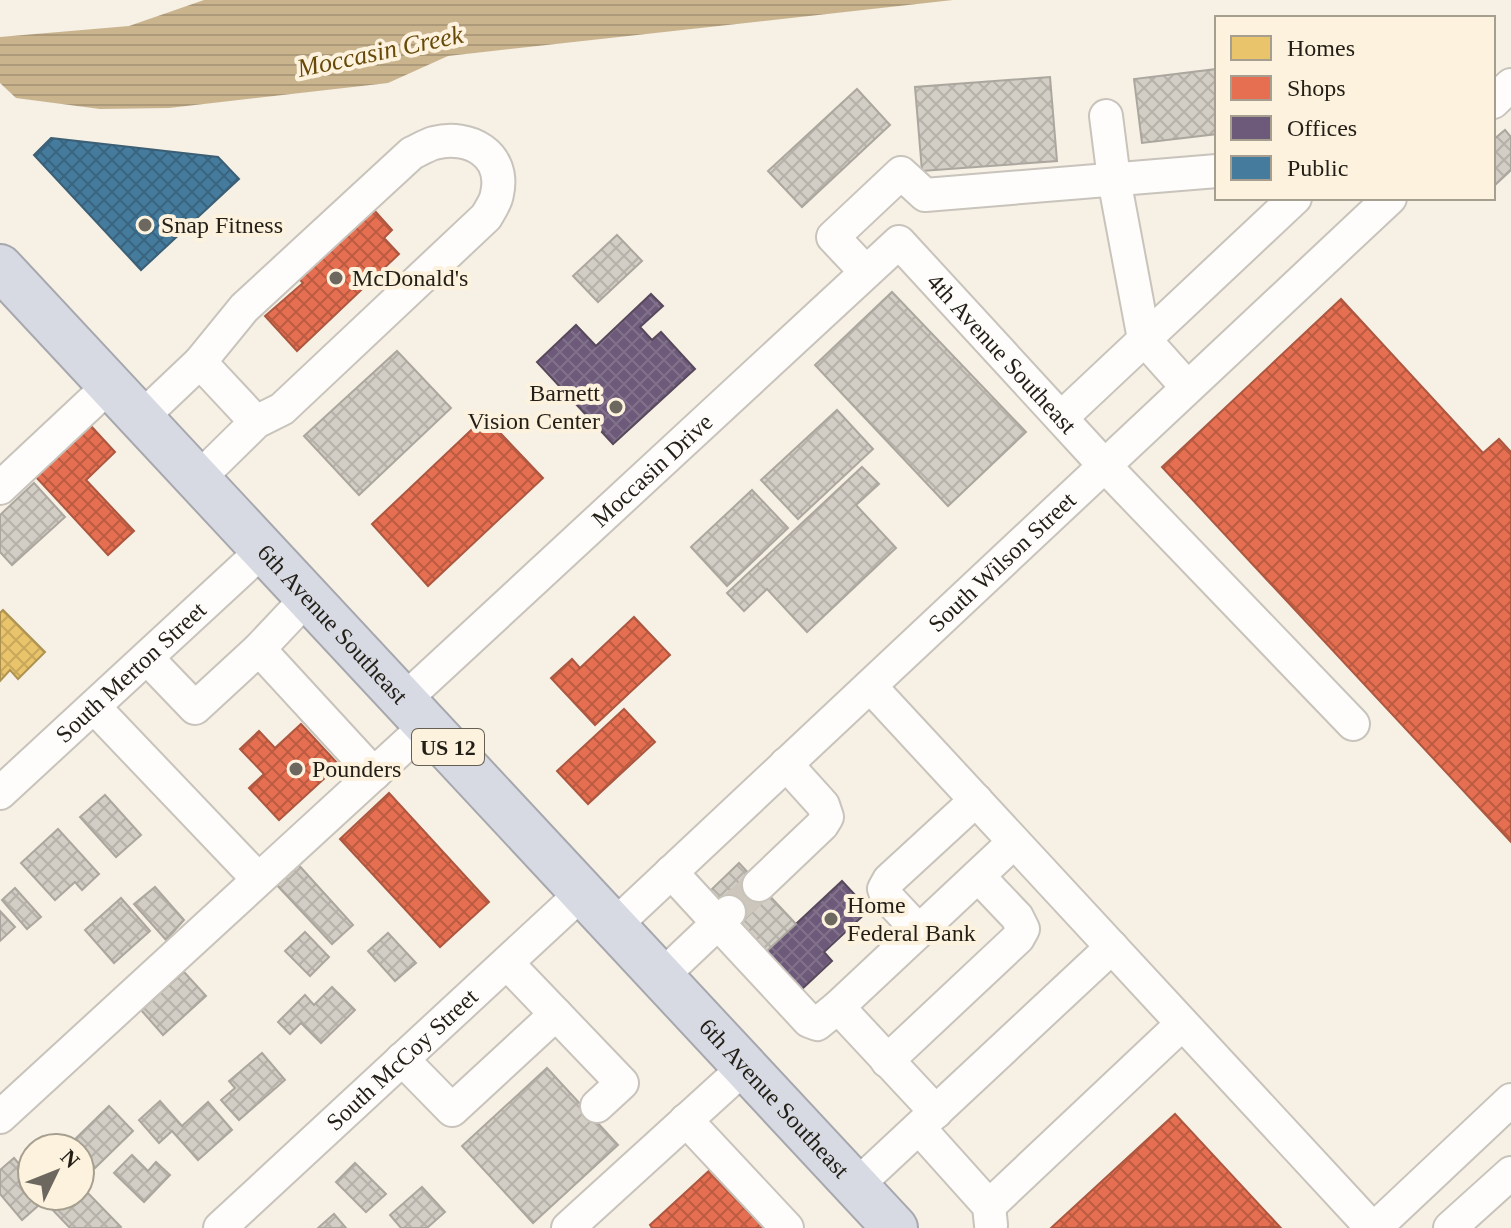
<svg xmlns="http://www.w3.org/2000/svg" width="1511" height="1228" viewBox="0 0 1511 1228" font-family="'Times New Roman',serif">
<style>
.water{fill:url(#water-rules)}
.homes{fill:url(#homes-cross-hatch);stroke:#ae9251;stroke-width:2}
.shops{fill:url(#shops-cross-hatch);stroke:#ac5740;stroke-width:2}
.offices{fill:url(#offices-cross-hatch);stroke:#57485c;stroke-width:2}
.public{fill:url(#public-cross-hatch);stroke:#3b5f75;stroke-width:2}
.building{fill:url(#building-cross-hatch);stroke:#aba79f;stroke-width:2}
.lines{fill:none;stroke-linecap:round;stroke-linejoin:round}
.minor-tunnel{stroke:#ccc6bc;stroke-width:32;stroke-dasharray:32 16;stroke-linecap:butt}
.minor-casing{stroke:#c8c3bb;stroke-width:36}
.highway-casing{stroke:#a7a8ae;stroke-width:48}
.minor{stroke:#fefdfb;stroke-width:32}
.highway{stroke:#d7dae3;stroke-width:44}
.poi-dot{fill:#6d685f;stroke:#fdf2de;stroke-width:3}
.labels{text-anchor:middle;stroke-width:8;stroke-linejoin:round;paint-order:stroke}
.shield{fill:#fdf2de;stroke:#645e53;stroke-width:2}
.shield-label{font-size:22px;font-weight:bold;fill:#231f17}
.poi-label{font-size:24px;fill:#231f17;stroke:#fdf2de;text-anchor:start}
.street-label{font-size:24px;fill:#231f17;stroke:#fdf2de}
.water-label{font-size:26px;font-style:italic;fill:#674a09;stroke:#fdf2de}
</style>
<defs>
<pattern id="water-rules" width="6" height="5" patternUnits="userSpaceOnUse" patternTransform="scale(2)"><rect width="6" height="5" fill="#cab48e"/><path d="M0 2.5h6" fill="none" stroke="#ad9a7a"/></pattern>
<pattern id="homes-cross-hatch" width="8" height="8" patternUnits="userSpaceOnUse" patternTransform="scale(2)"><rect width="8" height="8" fill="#e9c46a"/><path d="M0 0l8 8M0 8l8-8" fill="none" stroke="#c8a85b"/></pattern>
<pattern id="shops-cross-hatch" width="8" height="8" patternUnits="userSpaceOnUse" patternTransform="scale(2)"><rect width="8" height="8" fill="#e76f51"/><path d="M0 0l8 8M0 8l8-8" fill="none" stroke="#bb5b42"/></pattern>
<pattern id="offices-cross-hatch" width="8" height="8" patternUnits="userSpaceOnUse" patternTransform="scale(2)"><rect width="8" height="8" fill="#6d597a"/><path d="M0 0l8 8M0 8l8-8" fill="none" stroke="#81728a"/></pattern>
<pattern id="public-cross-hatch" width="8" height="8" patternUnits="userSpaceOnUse" patternTransform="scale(2)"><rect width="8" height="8" fill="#457b9d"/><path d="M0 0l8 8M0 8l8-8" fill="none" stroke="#39647f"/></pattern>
<pattern id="building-cross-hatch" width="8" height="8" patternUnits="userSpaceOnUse" patternTransform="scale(2)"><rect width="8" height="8" fill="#d3cec5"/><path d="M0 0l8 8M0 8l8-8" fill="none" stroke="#b5b0a8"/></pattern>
</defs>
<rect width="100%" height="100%" fill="#f6f0e5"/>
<path class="water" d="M204,0H953L448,56L388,83L169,108L100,109L16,98L0,83V37L129,26Z"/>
<path class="homes" d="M3,610L45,652L18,679L10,670L0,681V613Z"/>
<g class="shops">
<path d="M374,210L392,230L384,238L399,254L297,351L265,316L303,283L294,273L349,222L354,228Z"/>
<path d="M1341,299L1483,453L1499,439L1511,452V842L1162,467Z"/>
<path d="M485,417L543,478L428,586L372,524Z"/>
<path d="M91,426L115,452L86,480L134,531L108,555L36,477Z"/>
<path d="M634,617L670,655L595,725L551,678L572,659L580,668Z"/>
<path d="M624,709L655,742L588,804L557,771Z"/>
<path d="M301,724L339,765L279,820L249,788L264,774L240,749L259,731L275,748Z"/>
<path d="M389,793L489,902L440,947L340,839Z"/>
<path d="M1175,1114L1280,1227L1051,1228Z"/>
<path d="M711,1169L765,1228H652L650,1225Z"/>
</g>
<g class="offices">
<path d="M651,294L663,306L640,327L652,340L661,332L695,369L613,444L537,362L576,325L596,346Z"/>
<path d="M842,881L869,910L824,952L832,961L802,989L767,951Z"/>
</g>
<path class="public" d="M51,138L218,157L239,179L141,270L34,155Z"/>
<g class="building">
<path d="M1217,69V134L1142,143L1134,79Z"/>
<path d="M1050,77L1057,161L922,171L915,87Z"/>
<path d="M857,89L890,125L802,207L768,171Z"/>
<path d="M1505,130L1511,137V170L1493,187V140Z"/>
<path d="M617,235L642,261L598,302L573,276Z"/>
<path d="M892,292L1026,432L948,506L815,365Z"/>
<path d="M397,351L451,408L359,495L304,436Z"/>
<path d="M837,410L873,449L798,519L761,480Z"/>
<path d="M862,467L879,484L856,505L896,548L807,632L767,589L744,611L727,593Z"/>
<path d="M34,483L65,517L12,565L0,552V515Z"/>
<path d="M752,490L788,528L727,586L691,547Z"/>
<path d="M105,795L141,835L116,857L80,817Z"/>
<path d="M58,829L99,874L82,890L75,882L55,900L21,863Z"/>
<path d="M295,861L353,925L332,944L273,881Z"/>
<path d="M739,863L796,924L767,951L710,891Z"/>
<path d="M155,887L184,920L166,940L134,904Z"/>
<path d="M15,888L41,917L27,929L2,900Z"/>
<path d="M121,898L150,931L114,963L85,930Z"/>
<path d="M0,911L15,927L0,941Z"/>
<path d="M305,932L329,957L310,976L285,951Z"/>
<path d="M388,933L416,963L395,981L368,951Z"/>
<path d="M184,972L206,996L163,1035L141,1010Z"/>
<path d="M332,987L355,1010L321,1043L301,1023L290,1034L278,1022L305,995L314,1005Z"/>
<path d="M262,1053L285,1080L239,1120L221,1100L235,1088L229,1081Z"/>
<path d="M547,1068L618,1145L533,1223L462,1146Z"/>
<path d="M160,1101L182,1126L208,1102L232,1130L198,1160L172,1131L159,1143L139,1120Z"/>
<path d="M109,1106L133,1131L95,1168L80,1153V1148H75L71,1143Z"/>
<path d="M132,1155L148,1171L156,1162L170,1175L144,1202L114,1173Z"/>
<path d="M14,1158L32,1179V1196L48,1197L22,1220L0,1194V1170Z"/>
<path d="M355,1163L386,1194L366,1212L336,1182Z"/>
<path d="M80,1185L121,1227L120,1228H70L45,1202L51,1196H80Z"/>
<path d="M422,1187L445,1212L427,1228H401L390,1215Z"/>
<path d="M334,1214L346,1228H318Z"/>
</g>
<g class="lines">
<path class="minor-tunnel" d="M729,912L759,885"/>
<defs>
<g id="minor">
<path d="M1493,102L1511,85"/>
<path d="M1106,116L1114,179L1144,339L1187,387"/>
<path d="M866,272L833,237L901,173L925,195L1217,171"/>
<path d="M141,418L200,362"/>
<path d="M1061,418L1295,198"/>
<path d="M198,479L256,422L282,409L486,217C490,210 496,202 497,194C506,154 469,134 434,143C427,145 419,150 412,153L244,308L200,362L256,422"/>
<path d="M0,488L110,385"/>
<path d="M259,649L374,774"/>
<path d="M147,658L195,708L259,649L308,597"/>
<path d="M870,686L1372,1228"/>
<path id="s1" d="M404,700L899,242L1104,465L1353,724"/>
<path d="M94,707L258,879"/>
<path id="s2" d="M0,793L263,550"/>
<path d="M671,872L718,923L729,912"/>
<path d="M759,885L822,825L827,817L823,805L786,764"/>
<path id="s3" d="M614,926L1390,198"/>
<path d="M919,931L887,897L884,889L889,880L976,800"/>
<path d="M507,963L622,1083L597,1106"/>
<path d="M661,977L718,923L809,1021L817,1024L838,1007"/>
<path d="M402,1059L452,1110L556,1014"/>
<path d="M887,1061L1018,938L1023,929L1017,917L978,876"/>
<path d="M936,1112L838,1007L1014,842"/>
<path d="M0,1117L427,725"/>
<path d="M686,1120L787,1228"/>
<path d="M919,1128L989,1206L991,1225"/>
<path d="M856,1186L1112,947"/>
<path d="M989,1206L1182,1024"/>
<path id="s4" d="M220,1228L583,892"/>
<path d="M568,1228L746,1066"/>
<path d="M1375,1228L1511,1100"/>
<path d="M1450,1228L1511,1173"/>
</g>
<g id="highway">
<path id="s5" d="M0,267L895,1228"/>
</g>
</defs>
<use href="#minor" class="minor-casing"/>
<use href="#highway" class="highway-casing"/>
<use href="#minor" class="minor"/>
<use href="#highway" class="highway"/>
</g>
<g class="poi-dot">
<circle cx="145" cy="225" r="8"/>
<circle cx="336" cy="278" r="8"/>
<circle cx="616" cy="407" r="8"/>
<circle cx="296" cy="769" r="8"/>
<circle cx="831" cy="919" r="8"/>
</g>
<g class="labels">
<rect class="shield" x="412" y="729" width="72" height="36" rx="6"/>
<g class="shield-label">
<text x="448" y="755">US 12</text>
</g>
<g class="poi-label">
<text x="161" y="233">Snap Fitness</text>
<text x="352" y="286">McDonald's</text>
<text x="600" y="401" text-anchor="end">Barnett<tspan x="600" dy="28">Vision Center</tspan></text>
<text x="312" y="777">Pounders</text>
<text x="847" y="913">Home<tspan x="847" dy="28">Federal Bank</tspan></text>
</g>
<g class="street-label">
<text dy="8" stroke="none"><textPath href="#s1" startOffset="826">4th Avenue Southeast</textPath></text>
<text dy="8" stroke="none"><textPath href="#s1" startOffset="338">Moccasin Drive</textPath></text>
<text dy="8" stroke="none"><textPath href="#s3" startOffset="532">South Wilson Street</textPath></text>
<text dy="8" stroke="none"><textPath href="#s5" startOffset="488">6th Avenue Southeast</textPath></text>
<text dy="8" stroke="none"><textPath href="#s2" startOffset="178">South Merton Street</textPath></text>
<text dy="8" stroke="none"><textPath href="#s4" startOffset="248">South McCoy Street</textPath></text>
<text dy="8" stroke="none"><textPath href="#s5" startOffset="1136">6th Avenue Southeast</textPath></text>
</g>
<g class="water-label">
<text transform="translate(380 51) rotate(-12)" y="9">Moccasin Creek</text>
</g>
</g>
<rect x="1215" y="16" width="280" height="184" fill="#fdf2de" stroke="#a69e8e" stroke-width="2"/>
<rect x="1231" y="36" width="40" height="24" fill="#e9c46a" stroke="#a69e8e" stroke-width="2"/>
<text x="1287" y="56" font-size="24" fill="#231f17">Homes</text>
<rect x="1231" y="76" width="40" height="24" fill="#e76f51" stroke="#a69e8e" stroke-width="2"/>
<text x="1287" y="96" font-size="24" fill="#231f17">Shops</text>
<rect x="1231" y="116" width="40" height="24" fill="#6d597a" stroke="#a69e8e" stroke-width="2"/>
<text x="1287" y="136" font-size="24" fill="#231f17">Offices</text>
<rect x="1231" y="156" width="40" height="24" fill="#457b9d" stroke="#a69e8e" stroke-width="2"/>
<text x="1287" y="176" font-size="24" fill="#231f17">Public</text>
<g transform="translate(56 1172) rotate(47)"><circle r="38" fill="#fdf2de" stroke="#a69e8e" stroke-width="2"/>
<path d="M0-6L14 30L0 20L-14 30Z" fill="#6d685f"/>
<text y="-12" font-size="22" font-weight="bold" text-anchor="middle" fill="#231f17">N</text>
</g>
</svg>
